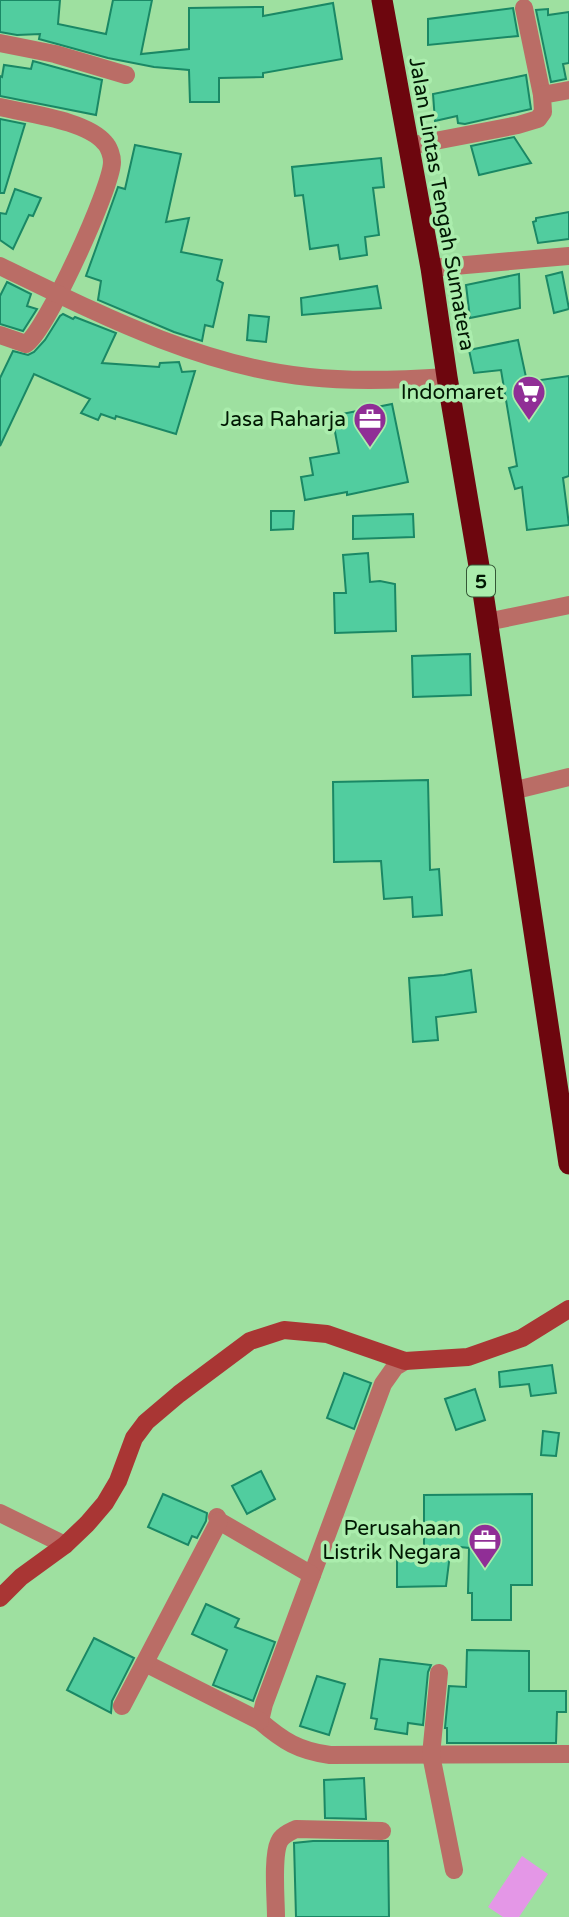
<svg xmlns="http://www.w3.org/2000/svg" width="569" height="1917" viewBox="0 0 569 1917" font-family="'Varela Round',sans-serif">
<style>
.green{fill:#e497e7}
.building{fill:#51cd9f;stroke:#1a8865;stroke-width:2}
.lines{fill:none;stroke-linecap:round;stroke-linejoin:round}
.street{stroke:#ba6d66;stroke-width:18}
.secondary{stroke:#a93634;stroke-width:18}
.highway{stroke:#6d060e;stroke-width:21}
.labels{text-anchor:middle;stroke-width:7;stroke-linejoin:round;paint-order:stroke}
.shield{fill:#abedad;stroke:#345836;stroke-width:2}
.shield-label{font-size:19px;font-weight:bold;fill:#011803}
.street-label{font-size:21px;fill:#011803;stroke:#abedad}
.poi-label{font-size:21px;fill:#011803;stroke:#abedad;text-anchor:end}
</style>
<rect width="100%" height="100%" fill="#9ee0a0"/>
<path class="green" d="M522,1856L548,1874L519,1917H503L488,1907Z"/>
<g class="building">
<path d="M0,0H60L58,24L106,34L113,0H152L141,54L189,49V8L263,7V16L333,3L342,59L263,73V77L219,78V102H190L189,70L154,67L108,58L39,39L40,34L17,35L0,32Z"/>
<path d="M513,8L518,36L428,45V19Z"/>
<path d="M548,9V15L569,12V63L563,64L566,79L551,82L536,10Z"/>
<path d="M33,61L102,80L96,115L0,96V76L2,77L4,65L31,69Z"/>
<path d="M526,75L531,109L465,124L458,123L457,116L435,121L433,94Z"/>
<path d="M0,119L25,124L4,193H0Z"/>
<path d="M514,137L531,163L479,175L471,146Z"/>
<path d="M135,145L181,154L166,222L189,218L181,252L222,260L217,280L223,283L213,327L205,325L202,341L174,332L98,300L101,281L86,276L118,187L125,189Z"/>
<path d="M381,158L384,187L373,188L379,235L365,237L367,255L340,259L338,245L310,249L303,195L295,196L292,167Z"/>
<path d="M15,189L41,198L33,216L29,215L13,249L0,240V213L6,214Z"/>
<path d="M569,212V239L538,243L533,222L536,221V218Z"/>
<path d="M562,272L569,309L554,313L546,276Z"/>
<path d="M519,274L520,308L470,318L466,285Z"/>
<path d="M7,282L31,294L27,306L37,309L23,331L0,324V296Z"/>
<path d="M377,286L381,308L302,315L301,298Z"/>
<path d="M63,314L73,319L75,317L116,333L102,363L159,367L160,363L179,362L182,372L195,371L176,434L116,416L115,419L101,414L98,420L81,413L90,399L34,374L0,446V378L13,351L28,355L34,352L45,340L60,316Z"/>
<path d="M249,315L269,317L266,342L247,340Z"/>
<path d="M518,340L527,382L569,376V476L563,478L569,525L527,530L522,487L515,489L509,468L517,466L501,370L474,373L469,350Z"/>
<path d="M392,404L408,482L347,495V492L305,500L301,477L313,475L310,458L339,453L332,416Z"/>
<path d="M271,511H294L293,529L271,530Z"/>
<path d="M413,514L414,537L353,539V516Z"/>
<path d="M368,553L370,582L380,581L395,584L396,631L335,633L334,593H346L343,555Z"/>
<path d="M470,654L471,695L413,697L412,656Z"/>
<path d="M428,780L430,870L439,869L442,915L413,917L412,897L384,899L381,861L334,862L333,782Z"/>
<path d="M471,970L476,1012L436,1017L438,1040L413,1042L409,978L444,975Z"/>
<path d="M552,1365L556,1393L531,1396L529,1384L500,1387L499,1372Z"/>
<path d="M344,1373L371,1383L354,1429L327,1418Z"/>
<path d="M475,1389L485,1420L456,1430L445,1399Z"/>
<path d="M543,1431L559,1433L556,1456L541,1455Z"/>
<path d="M261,1471L275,1499L247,1514L232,1486Z"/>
<path d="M163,1494L207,1513L206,1521L197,1538L192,1536L188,1545L148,1527Z"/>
<path d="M532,1494V1585H511V1620H472V1593H468L469,1548L451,1546L446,1586L397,1587V1551L424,1550V1495Z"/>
<path d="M206,1604L239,1619L235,1627L275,1642L253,1701L213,1685L227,1650L192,1634Z"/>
<path d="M94,1638L134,1658L112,1701L111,1713L67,1690Z"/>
<path d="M467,1650L529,1651V1691H566V1712H557L556,1743H447V1728H445L449,1686L466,1687Z"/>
<path d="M380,1659L431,1665L428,1672L423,1725L408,1723L407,1734L375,1729L377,1719L371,1718Z"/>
<path d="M317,1676L345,1684L329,1735L300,1726Z"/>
<path d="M364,1778L366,1819L325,1818L324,1780Z"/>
<path d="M313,1841H388L389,1917H296L294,1843Z"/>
</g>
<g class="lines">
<g class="street">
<path d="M524,8L542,95"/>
<path d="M0,43L55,54L126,75"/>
<path d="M0,107C28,114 86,120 105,143C109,147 112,156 112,162C112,187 46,331 26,344L0,335"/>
<path d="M409,146L518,125L538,119L543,112L542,95L569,90"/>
<path d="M0,266C97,313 199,366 309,377C354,382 402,380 447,377"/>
<path d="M431,268L569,256"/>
<path d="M487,622L569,605"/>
<path d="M512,791L569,777"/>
<path d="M405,1361L395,1367L383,1384L264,1704L260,1721C283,1741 299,1751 330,1755L569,1754"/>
<path d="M0,1513L65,1545"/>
<path d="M217,1517L219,1521L312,1575"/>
<path d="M145,1663L260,1721"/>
<path d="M439,1673L431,1755L454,1870"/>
<path d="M122,1706L219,1521"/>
<path d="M276,1917C276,1899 272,1857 279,1842C282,1835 290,1832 296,1829L382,1831"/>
</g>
<path class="secondary" d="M0,1598L21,1577L65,1545L87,1524L105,1503L118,1481L134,1438L146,1422L179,1394L250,1341L284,1330L327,1334L405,1361L468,1357L522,1338L569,1309"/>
<path class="highway" d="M382,0L431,268L447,377L479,566L569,1164"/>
</g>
<defs>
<symbol id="supermarket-pin" viewBox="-11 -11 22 30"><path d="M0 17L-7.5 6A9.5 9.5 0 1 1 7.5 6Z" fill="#902e96" stroke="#abedad"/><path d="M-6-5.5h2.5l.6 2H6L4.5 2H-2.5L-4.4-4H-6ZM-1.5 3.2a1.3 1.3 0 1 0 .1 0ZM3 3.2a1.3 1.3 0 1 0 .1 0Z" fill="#fff"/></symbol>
<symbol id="office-pin" viewBox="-11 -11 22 30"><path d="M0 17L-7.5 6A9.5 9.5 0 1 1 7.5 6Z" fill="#902e96" stroke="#abedad"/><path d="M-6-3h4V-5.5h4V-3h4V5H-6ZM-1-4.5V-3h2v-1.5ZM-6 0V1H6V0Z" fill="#fff"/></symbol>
</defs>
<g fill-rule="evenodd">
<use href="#supermarket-pin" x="510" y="373" width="38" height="52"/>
<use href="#office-pin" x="351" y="400" width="38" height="52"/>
<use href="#office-pin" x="466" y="1521" width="38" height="52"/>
</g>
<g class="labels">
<rect class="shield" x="467" y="565.5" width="28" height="31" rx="5"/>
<g class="shield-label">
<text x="481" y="588">5</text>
</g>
<g class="street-label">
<text transform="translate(442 204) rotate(80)" y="7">Jalan Lintas Tengah Sumatera</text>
</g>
<g class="poi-label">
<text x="504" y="399">Indomaret</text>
<text x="346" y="426">Jasa Raharja</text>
<text x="461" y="1535">Perusahaan<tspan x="461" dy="24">Listrik Negara</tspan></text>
</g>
</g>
</svg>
